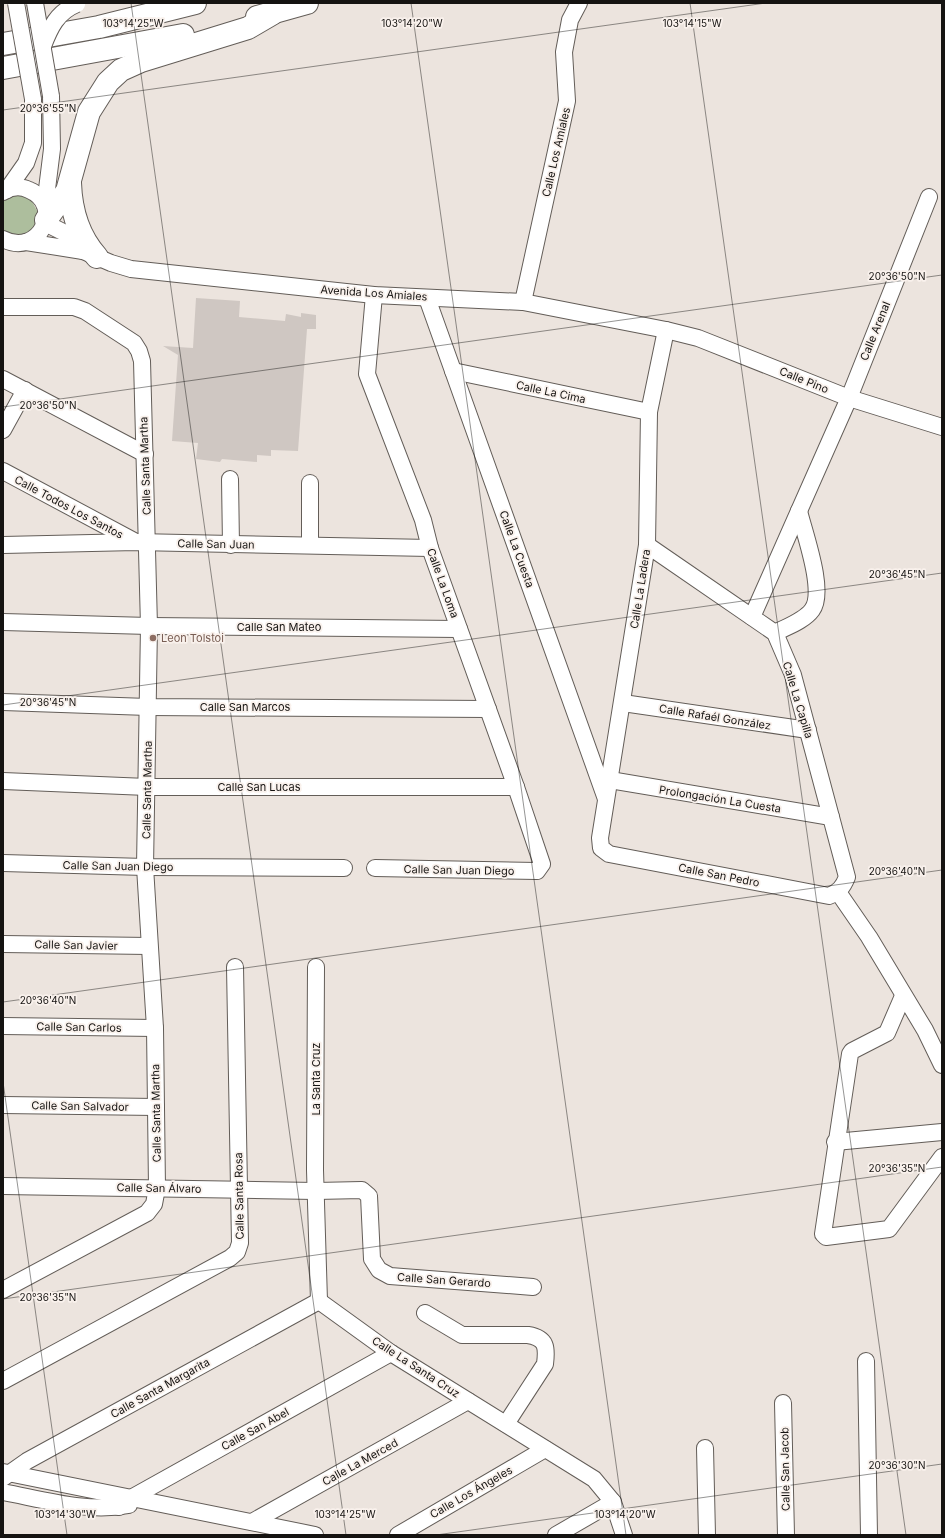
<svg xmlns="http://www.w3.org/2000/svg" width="945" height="1538" viewBox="0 0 945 1538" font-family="Inter,sans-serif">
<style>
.green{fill:#adbe9d}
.building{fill:#cfc7c2}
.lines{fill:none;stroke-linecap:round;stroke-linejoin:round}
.minor-casing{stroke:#635d58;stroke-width:18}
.highway-casing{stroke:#635d58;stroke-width:24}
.minor{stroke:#fff;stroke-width:16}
.highway{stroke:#fff;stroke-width:22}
.minor-bridge-casing{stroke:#635d58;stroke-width:18;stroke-linecap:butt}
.minor-bridge{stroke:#fff;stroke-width:16}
.ticks{fill:none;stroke:#151311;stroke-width:1;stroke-opacity:0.45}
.education-dot{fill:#8d6e63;stroke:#f9f1ec;stroke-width:1.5}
.labels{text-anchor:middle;stroke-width:3.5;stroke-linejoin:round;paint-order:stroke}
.street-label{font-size:11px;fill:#151311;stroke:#f9f1ec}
.education-label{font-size:11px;fill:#785e54;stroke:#f9f1ec;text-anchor:start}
.ticks-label{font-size:10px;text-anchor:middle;fill:#151311;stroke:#f9f1ec;stroke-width:3.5;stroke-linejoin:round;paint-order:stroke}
</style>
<rect width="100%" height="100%" fill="#ece4de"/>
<path class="green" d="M21,194L32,201L38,213V220L31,231L18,237L3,231V200L7,197Z"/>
<path class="building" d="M196,298L240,301L239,317L285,321L286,314L301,317V313L316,315V329H307L298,451L271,450V456L257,455V462L222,459L220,462L196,459L198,443L172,441L178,355L163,346L193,348Z"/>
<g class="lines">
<defs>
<g id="minor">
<path d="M7,190L26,163L33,143V99"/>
<path d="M3,192C11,187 21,186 29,190C65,205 39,258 3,239"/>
<path d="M45,205L52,149L51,96"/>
<path d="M45,223L63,232L83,251"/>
<path d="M26,242L83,251L111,263L131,269L374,295L523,302L666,330L698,338L849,398L942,427"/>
<path d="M374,295L367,374L423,520L430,548L516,787L542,864L537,871L375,868"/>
<path d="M427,298L606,799"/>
<path d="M523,302L567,101L564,52L570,20L579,3"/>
<path d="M3,307H74L85,311L134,343L139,351L142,361L149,626L145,867L155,1028L157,1188L154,1204L147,1213L3,1290"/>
<path d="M453,371L649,412"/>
<path d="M3,379L145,454"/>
<path d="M3,430L25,390"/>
<path d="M3,471L134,541"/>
<path d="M230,479L231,545"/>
<path d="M3,545L136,542L430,548"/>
<path d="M310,545V483"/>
<path d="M647,545L775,633L793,675L847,877C843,887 839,892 829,896L609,854L601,848L600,838L647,545L649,412L666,330"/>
<path d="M752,617L849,398L929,197"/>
<path d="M3,622L149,626L459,629"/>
<path d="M775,633C786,627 804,621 812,610C826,592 804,532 799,511"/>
<path d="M3,702L148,707L488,709"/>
<path d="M623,703L808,730"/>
<path d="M610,780L831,817"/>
<path d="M3,781L147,787H516"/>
<path d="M3,863L145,867L344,868"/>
<path d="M838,892L869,937L925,1030L942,1065"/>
<path d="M3,944L149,946"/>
<path d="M316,967L315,1170L319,1301"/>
<path d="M903,996L887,1033L852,1051L850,1054L823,1234L826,1237L889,1229L942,1157"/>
<path d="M3,1026L155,1028"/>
<path d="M3,1105L156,1107"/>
<path d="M835,1142L942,1132"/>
<path d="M3,1186L316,1191L362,1190L369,1196L372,1259L379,1270L390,1276L533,1287"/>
<path d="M319,1301L391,1353L594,1479L613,1502L624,1535"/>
<path d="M425,1313L462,1335H528C547,1338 547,1348 545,1364L506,1424"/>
<path d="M866,1361L869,1535"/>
<path d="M3,1381L230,1258L237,1252L240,1243L235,967"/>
<path d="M783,1403L786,1535"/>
<path d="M705,1448L707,1535"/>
<path d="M3,1472L315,1535"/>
<path d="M3,1478L27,1461L319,1301"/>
<path d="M3,1492C45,1500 87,1513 129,1505"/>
<path d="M119,1507L131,1498L391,1353"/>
<path d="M252,1522L468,1401"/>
<path d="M398,1535L545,1449"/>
<path d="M556,1535L613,1502"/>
</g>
<g id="highway">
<path d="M257,17L307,3"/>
<path d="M3,44L99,27L195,3"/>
<path d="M3,68L183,35"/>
<path d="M70,183C71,211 78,236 97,257"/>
<path d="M46,220L67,191L89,112L108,82L121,70L141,61L248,28L272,14"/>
</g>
</defs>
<use href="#minor" class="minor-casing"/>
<use href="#highway" class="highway-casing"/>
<use href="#minor" class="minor"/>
<use href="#highway" class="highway"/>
<defs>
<g id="minor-bridge">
<path d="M16,3L33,99"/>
<path d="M35,3L51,96"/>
<path d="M43,46C50,28 57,12 77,4"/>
</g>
</defs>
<use href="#minor-bridge" class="minor-bridge-casing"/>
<use href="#minor-bridge" class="minor-bridge"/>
</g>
<path class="ticks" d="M131,3L346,1535M411,3L626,1535M690,3L906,1535M3,110L766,3M3,407L942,275M3,705L942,573M3,1002L942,870M3,1082L67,1535M3,1299L942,1167M436,1535L942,1464"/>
<circle class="education-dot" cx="153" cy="638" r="4"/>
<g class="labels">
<g class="street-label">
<text transform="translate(556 152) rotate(-77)" y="4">Calle Los Amiales</text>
<text transform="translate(374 293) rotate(4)" y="4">Avenida Los Amiales</text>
<text transform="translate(875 331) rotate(-68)" y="4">Calle Arenal</text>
<text transform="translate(804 380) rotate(22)" y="4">Calle Pino</text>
<text transform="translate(551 392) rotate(12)" y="4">Calle La Cima</text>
<text transform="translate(145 466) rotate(-92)" y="4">Calle Santa Martha</text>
<text transform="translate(69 507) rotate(28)" y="4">Calle Todos Los Santos</text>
<text transform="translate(216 544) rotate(1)" y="4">Calle San Juan</text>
<text transform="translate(517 549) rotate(70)" y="4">Calle La Cuesta</text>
<text transform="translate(443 583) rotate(70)" y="4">Calle La Loma</text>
<text transform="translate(640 589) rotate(-81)" y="4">Calle La Ladera</text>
<text x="279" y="631">Calle San Mateo</text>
<text transform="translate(798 700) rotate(73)" y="4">Calle La Capilla</text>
<text x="245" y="711">Calle San Marcos</text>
<text transform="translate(715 717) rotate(9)" y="4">Calle Rafaél González</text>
<text x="259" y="791">Calle San Lucas</text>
<text transform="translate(147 790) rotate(-89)" y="4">Calle Santa Martha</text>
<text transform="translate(720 799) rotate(9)" y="4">Prolongación La Cuesta</text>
<text transform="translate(118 866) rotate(1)" y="4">Calle San Juan Diego</text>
<text transform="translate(459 870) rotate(1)" y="4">Calle San Juan Diego</text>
<text transform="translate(719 875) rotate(11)" y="4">Calle San Pedro</text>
<text transform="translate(76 945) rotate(1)" y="4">Calle San Javier</text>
<text transform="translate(79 1027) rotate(1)" y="4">Calle San Carlos</text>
<text transform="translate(316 1079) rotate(-90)" y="4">La Santa Cruz</text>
<text transform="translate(80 1106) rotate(1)" y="4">Calle San Salvador</text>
<text transform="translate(156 1113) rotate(-91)" y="4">Calle Santa Martha</text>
<text transform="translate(159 1188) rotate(1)" y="4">Calle San Álvaro</text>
<text transform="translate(239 1196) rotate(-91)" y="4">Calle Santa Rosa</text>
<text transform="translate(444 1280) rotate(4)" y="4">Calle San Gerardo</text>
<text transform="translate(416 1367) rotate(33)" y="4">Calle La Santa Cruz</text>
<text transform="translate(160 1388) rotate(-29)" y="4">Calle Santa Margarita</text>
<text transform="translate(255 1429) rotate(-29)" y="4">Calle San Abel</text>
<text transform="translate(360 1462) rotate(-29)" y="4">Calle La Merced</text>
<text transform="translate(785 1469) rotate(-91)" y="4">Calle San Jacob</text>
<text transform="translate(471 1492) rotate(-30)" y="4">Calle Los Ángeles</text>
</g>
<g class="education-label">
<text x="161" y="642">Leon Tolstoi</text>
</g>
</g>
<g class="ticks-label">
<text x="133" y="27">103°14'25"W</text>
<text x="412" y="27">103°14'20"W</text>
<text x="692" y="27">103°14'15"W</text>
<text x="48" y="112">20°36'55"N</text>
<text x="897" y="280">20°36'50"N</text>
<text x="48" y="409">20°36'50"N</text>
<text x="897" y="578">20°36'45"N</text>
<text x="48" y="706">20°36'45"N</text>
<text x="897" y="875">20°36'40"N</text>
<text x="48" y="1004">20°36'40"N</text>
<text x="897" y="1172">20°36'35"N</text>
<text x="48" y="1301">20°36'35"N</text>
<text x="897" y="1469">20°36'30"N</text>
<text x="65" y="1518">103°14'30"W</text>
<text x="345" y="1518">103°14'25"W</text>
<text x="625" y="1518">103°14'20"W</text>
</g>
<rect width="945" height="1538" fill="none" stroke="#151311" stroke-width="8"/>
</svg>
